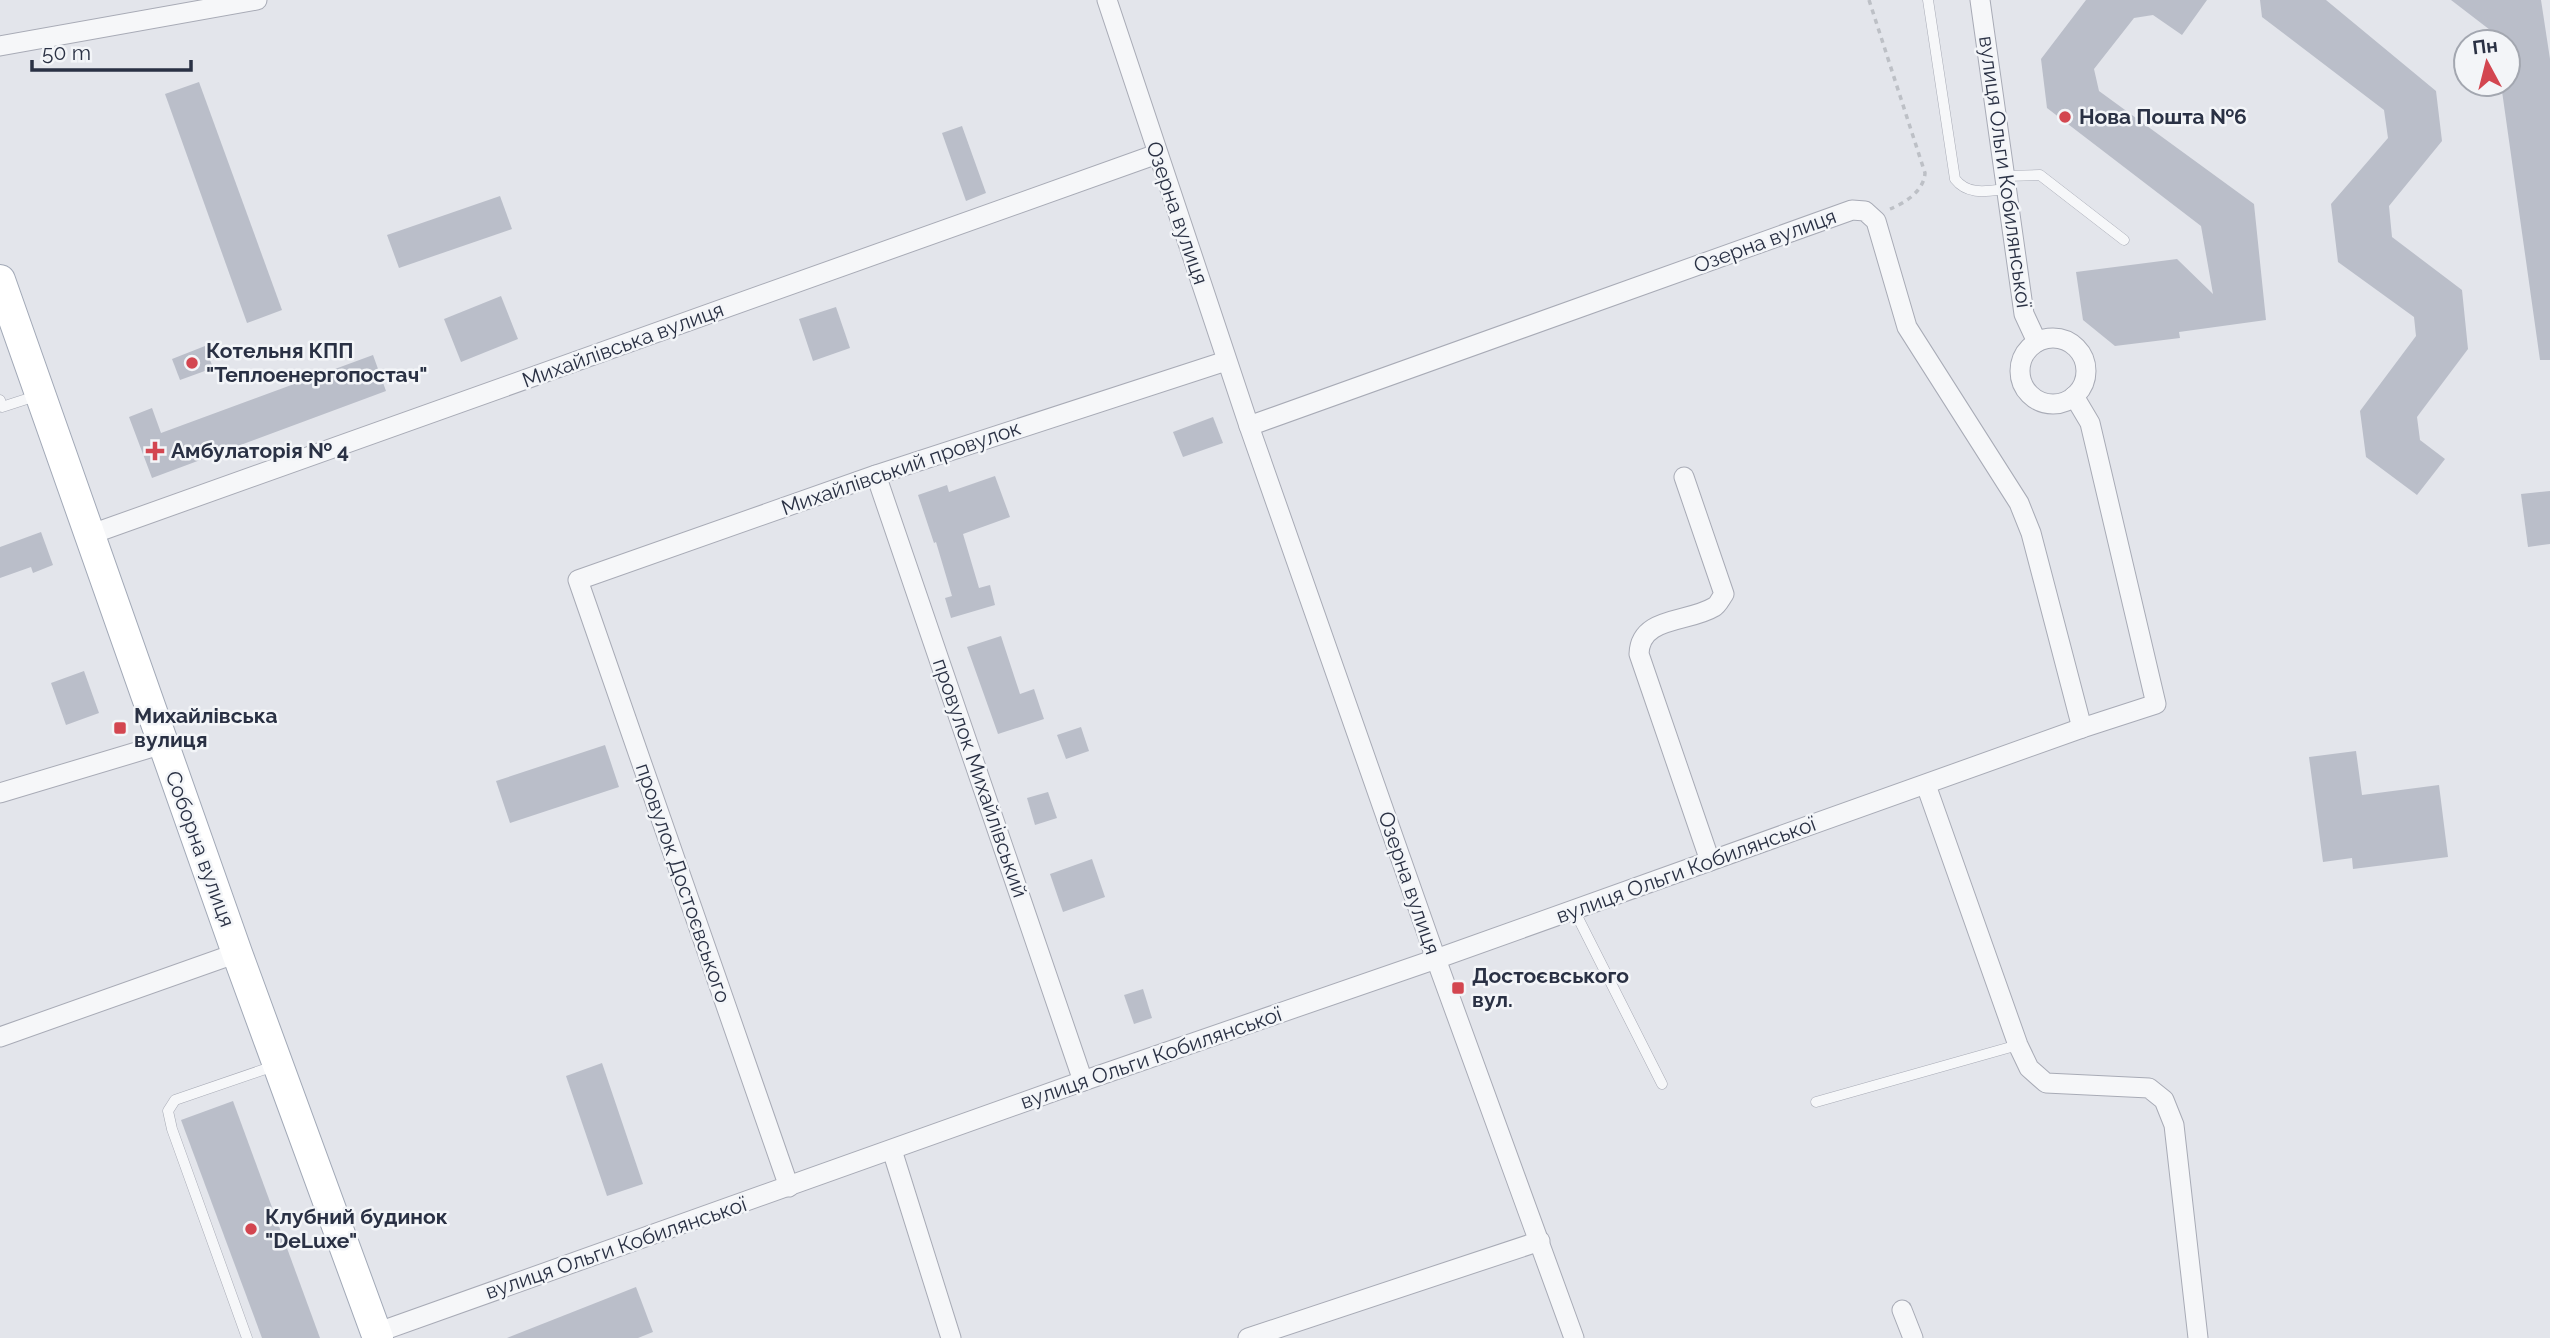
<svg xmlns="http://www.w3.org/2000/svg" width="2550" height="1338" viewBox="0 0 2550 1338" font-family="Raleway,sans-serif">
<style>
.building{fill:#babec9}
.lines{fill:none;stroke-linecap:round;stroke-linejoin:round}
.lane-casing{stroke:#a8abb6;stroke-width:11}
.street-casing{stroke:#a8abb6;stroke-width:21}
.primary-casing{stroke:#a2a9b7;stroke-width:32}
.path{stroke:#bdc0c6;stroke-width:3.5;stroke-dasharray:5 5;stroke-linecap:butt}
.lane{stroke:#f6f7f9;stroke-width:10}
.street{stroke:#f6f7f9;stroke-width:19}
.primary{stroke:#fff;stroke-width:30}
.poi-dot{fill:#d34650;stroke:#f3f5f8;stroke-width:2.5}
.labels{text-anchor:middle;stroke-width:5;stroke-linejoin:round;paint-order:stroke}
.poi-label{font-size:21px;font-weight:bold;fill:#2a3144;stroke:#f3f5f8;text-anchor:start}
.street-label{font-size:21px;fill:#2a3144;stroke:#f3f5f8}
</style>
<rect width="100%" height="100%" fill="#e3e5eb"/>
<g class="building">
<path d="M2086,0H2207L2182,35L2153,15L2134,18L2094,69L2099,91L2254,204L2266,320L2179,332L2180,338L2115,346L2083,320L2076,272L2177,259L2213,294L2201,226L2047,108L2041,59Z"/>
<path d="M2260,0H2326L2436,91L2442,141L2389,206L2392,237L2462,290L2468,349L2417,417L2420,440L2445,459L2417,495L2366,457L2360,411L2416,336L2414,317L2338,262L2331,204L2388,138L2384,110L2262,17Z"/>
<path d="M2451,0H2541L2550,59V360H2540L2501,84H2508V42H2495L2494,33Z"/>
<path d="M199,82L282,310L247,323L165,94Z"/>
<path d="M962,126L986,193L966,201L942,133Z"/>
<path d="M500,196L512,229L399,268L387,235Z"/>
<path d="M501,296L518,339L461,362L444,319Z"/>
<path d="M836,307L850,348L813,361L799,319Z"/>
<path d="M205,346L213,368L180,380L172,359Z"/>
<path d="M373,355L386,391L152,478L129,417L152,408L161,433Z"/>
<path d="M1213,417L1223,443L1183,457L1173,432Z"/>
<path d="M995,476L1010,517L963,534L979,588L990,585L995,605L951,618L945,598L952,596L936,542L934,543L918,495L947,485L949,492Z"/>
<path d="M2550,491V544L2528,547L2521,494Z"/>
<path d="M41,532L53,565L33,573L31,567L0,578V547Z"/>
<path d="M1001,636L1020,694L1034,689L1044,719L998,734L967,647Z"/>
<path d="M84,671L99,713L66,725L51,683Z"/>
<path d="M1081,727L1089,751L1066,759L1057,735Z"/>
<path d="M605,745L619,787L510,823L496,781Z"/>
<path d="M2356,751L2362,795L2439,785L2448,857L2353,869L2352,858L2323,862L2309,757Z"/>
<path d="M1048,792L1057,818L1035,825L1027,798Z"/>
<path d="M1092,859L1105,897L1063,912L1050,874Z"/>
<path d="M1143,989L1152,1018L1134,1024L1124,995Z"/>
<path d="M602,1063L643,1184L607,1196L566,1076Z"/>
<path d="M233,1101L320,1338H262L181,1120Z"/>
<path d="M636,1287L653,1332L638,1338H507Z"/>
</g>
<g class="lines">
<defs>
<g id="lane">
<path d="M1928,0L1955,179C1968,196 1988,191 2007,189"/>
<path d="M2005,176L2040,175L2124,240"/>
<path d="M0,400L2,407L39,395"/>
<path d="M1574,910L1662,1084"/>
<path d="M1816,1102L2018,1045"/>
<path d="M247,1338L172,1129L168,1111L175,1100L274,1066"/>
</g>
<g id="street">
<path d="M1107,0L1249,426L1436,959L1574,1338"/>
<path d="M1980,0L2024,314L2037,342"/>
<path d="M0,46L257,0"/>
<circle cx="2053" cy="371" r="33"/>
<path d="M1249,426L1852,210L1865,211L1876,221L1907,327L2019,503L2031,533L2082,728"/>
<path d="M876,475L1083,1081"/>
<path d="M1684,477L1724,594C1721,598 1718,605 1714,607C1688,623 1640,616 1639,654L1710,861"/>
<path d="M89,535L1157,154"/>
<path d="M1926,785L2018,1045L2029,1068L2046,1083L2149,1088L2164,1100L2174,1125L2198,1338"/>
<path d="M0,793L163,744"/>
<path d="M0,1037L237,953"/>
<path d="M892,1150L951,1338"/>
<path d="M789,1187L578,580L876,475L1226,361"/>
<path d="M1902,1310L1913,1338"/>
<path d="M376,1333L1083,1081L1436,959L2082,728L2156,704L2090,423L2074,396"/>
<path d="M1248,1338L1540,1241"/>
</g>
<path id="primary" d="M0,280L237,953L378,1338"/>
</defs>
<use href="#lane" class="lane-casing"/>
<use href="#street" class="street-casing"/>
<use href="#primary" class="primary-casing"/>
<path class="path" d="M1869,0L1925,173C1924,191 1905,203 1890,209"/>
<use href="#lane" class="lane"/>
<use href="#street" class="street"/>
<use href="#primary" class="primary"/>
</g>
<g class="poi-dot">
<circle cx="2065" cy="117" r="7"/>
<circle cx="192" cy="363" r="7"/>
<path d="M151.5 440.5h7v7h7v7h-7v7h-7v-7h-7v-7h7z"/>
<rect x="113" y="721" width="14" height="14" rx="3.5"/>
<rect x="1451" y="981" width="14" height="14" rx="3.5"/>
<circle cx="251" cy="1229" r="7"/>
</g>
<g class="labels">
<g class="poi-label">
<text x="2079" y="124">Нова Пошта №6</text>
<text x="206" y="358">Котельня КПП<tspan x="206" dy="24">"Теплоенергопостач"</tspan></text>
<text x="171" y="458">Амбулаторія № 4</text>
<text x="134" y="723">Михайлівська<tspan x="134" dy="24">вулиця</tspan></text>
<text x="1472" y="983">Достоєвського<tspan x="1472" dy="24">вул.</tspan></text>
<text x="265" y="1224">Клубний будинок<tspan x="265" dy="24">"DeLuxe"</tspan></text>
</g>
<g class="street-label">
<text transform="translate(2005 172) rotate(82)" y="7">вулиця Ольги Кобилянської</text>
<text transform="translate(1177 213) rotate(71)" y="7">Озерна вулиця</text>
<text transform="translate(1765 241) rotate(-20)" y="7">Озерна вулиця</text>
<text transform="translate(623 345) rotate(-20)" y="7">Михайлівська вулиця</text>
<text transform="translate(901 468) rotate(-19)" y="7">Михайлівський провулок</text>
<text transform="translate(980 778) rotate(71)" y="7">провулок Михайлівський</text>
<text transform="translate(200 849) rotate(70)" y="7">Соборна вулиця</text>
<text transform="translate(1686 870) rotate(-20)" y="7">вулиця Ольги Кобилянської</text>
<text transform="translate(683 883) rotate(71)" y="7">провулок Достоєвського</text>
<text transform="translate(1409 883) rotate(71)" y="7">Озерна вулиця</text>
<text transform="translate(1151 1058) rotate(-19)" y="7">вулиця Ольги Кобилянської</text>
<text transform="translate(616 1248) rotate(-19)" y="7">вулиця Ольги Кобилянської</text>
</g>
</g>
<g transform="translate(2487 63) rotate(353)"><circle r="33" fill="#f3f5f8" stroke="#a3a7b0" stroke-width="2"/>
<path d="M0-5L12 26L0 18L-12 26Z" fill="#d34650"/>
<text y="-10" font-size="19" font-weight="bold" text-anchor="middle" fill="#2a3144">Пн</text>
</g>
<path d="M32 60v10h159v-10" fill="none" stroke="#2a3144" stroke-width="3.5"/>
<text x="42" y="60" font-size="21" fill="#2a3144" stroke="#f3f5f8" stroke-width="5" paint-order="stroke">50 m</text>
</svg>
